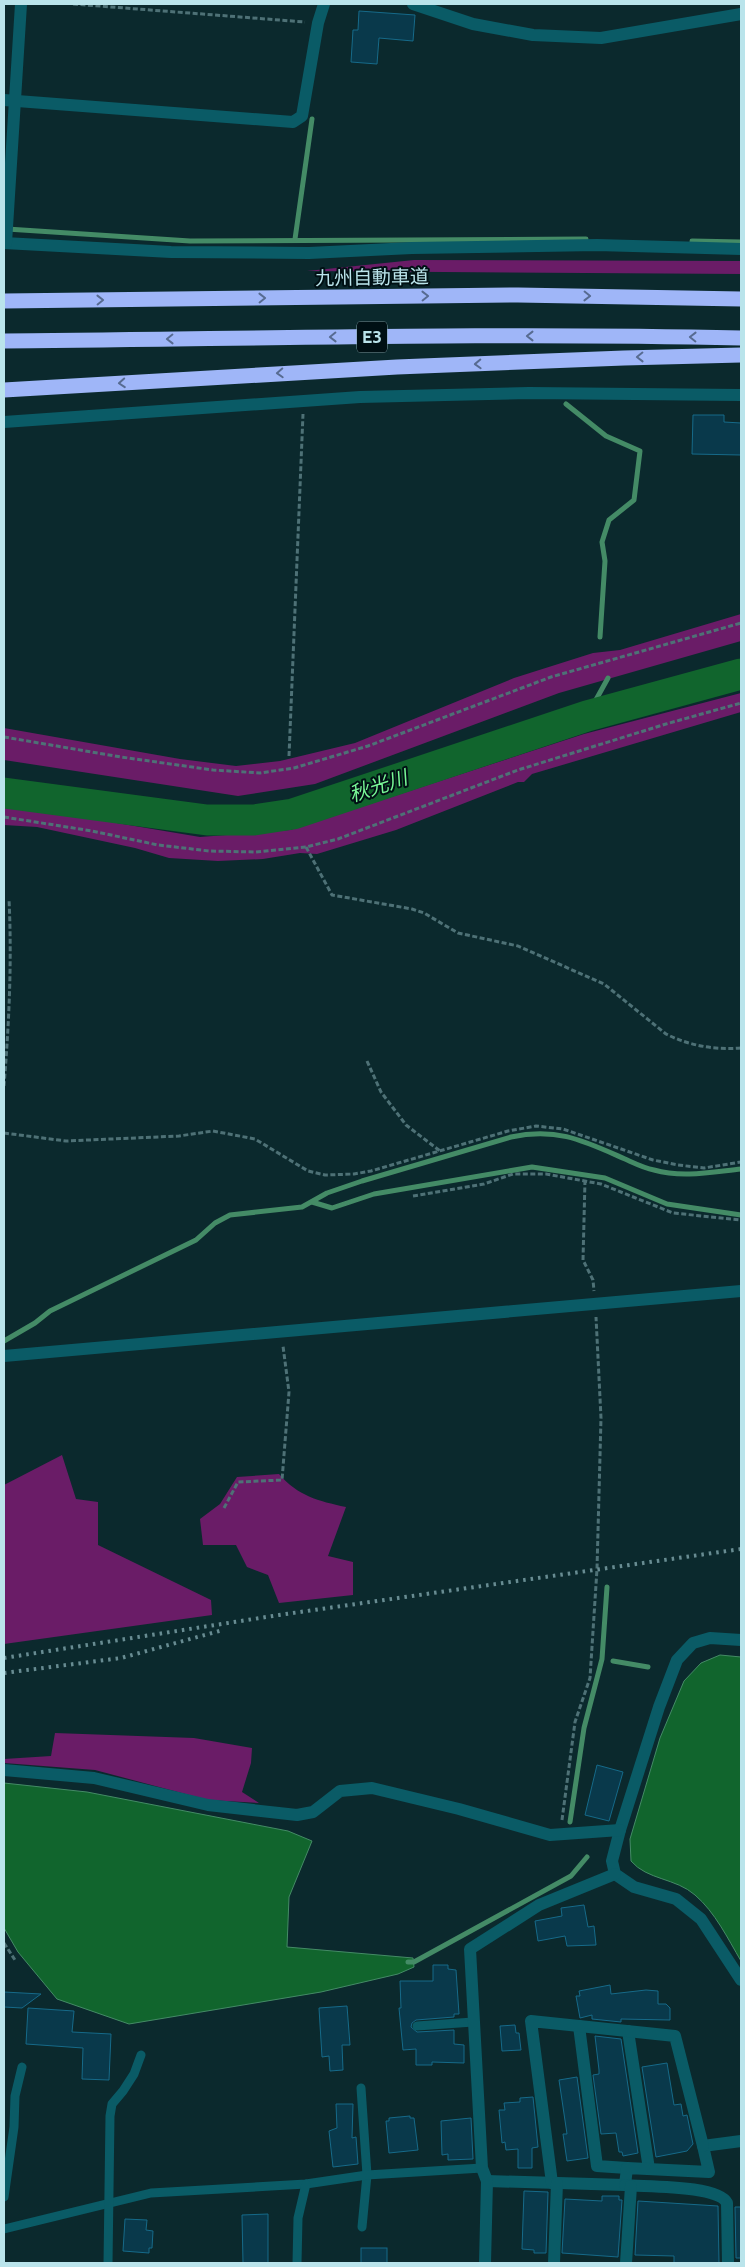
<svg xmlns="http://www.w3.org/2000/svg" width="745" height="2267" viewBox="0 0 745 2267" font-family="Cabin,'Noto Sans JP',sans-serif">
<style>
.green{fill:#6a1c67}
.water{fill:#11652d;stroke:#448b66}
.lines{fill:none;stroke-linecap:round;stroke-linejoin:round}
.stream{stroke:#448b66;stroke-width:5}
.river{stroke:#11652d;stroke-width:31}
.building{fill:#09394b;stroke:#166a89}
.path{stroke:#4e7176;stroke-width:3;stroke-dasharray:5 2.5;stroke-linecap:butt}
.service{stroke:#0a5b66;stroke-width:9}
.minor{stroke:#0a5b66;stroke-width:12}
.motorway{stroke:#9fb6f8;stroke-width:15}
.rail{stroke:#688c92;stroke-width:4;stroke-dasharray:2.5 5;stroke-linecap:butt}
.oneway{stroke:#576b91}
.labels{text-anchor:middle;stroke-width:4;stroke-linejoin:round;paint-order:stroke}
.shield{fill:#001014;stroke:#82a4aa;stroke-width:1}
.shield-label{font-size:18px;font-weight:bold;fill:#bae4eb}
.street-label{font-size:19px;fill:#bae4eb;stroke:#001014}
.water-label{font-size:20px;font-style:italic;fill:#78f796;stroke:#001014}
</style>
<rect width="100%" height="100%" fill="#0b292d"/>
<g class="green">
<path d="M414,260L741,261V274L307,271Z"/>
<path d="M741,614V641L559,693L315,784L238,796L4,760V728L180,759L236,766L280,761L355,743L514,678L593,653L620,650Z"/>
<path d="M741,693V712L532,774L524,782H518L396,830L317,854L300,853L263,859L218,861L169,858L135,848L37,827L4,825V804L200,837L290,830L584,734Z"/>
<path d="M62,1455L76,1499L98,1502V1545L211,1600L212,1615L4,1644V1485Z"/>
<path d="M279,1474C298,1496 318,1501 346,1507L328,1556L353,1562V1595L279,1603L268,1575L247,1567L236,1545H203L200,1519L220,1504L237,1477Z"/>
<path d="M55,1733L194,1738L252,1748L251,1763L242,1792L259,1803L208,1800L95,1770L4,1763V1759L51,1756Z"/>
</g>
<g class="water">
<path d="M720,1655L741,1657V1961C728,1939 715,1912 695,1895C676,1878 647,1880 631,1861L630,1839L660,1738L684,1681L701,1663Z"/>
<path d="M4,1783L87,1792L288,1831L312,1841L289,1897L287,1947L413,1958L414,1967L398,1974L321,1992L129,2024L57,1999L18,1952L4,1928Z"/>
</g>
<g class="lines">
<g class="stream">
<path d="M7,229L190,241L586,239"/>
<path d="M295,239L312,119"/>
<path d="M692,241L741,242"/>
<path d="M566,404L606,436L640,451L634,500L609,520L602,542L605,561L600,637"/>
<path d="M587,716L608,678"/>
<path d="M312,1202L332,1208L374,1194L532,1167L605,1178L667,1204L741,1215"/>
<path d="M4,1341L35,1323L50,1311L196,1240L215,1223L230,1215L302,1207L327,1193L362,1181L511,1137C557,1127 584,1141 625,1159C634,1163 644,1168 654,1170C682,1178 712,1172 741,1169"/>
<path d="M613,1661L648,1667"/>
<path d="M570,1822L584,1728L602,1659L607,1587"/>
<path d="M408,1962H414L571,1876L587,1857"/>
</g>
<path class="river" d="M4,793L207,820H254L293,814L587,716L741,674"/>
</g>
<g class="building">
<path d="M359,11L415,15L413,41L379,38L377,64L351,62L353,30H358Z"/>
<path d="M693,415H724V422L741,423V455L692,454Z"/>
<path d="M597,1765L623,1772L609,1821L585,1815Z"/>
<path d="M584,1905L588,1927L594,1926L596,1945L567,1946L565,1936L538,1941L535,1921L562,1916L561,1908Z"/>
<path d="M433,1965H448V1969L456,1970L459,2014H454V2017L416,2020L412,2023L411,2027L417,2032L454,2030V2044L464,2045V2063L432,2062V2065H416V2049L403,2050L399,2008H401L400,1981H433Z"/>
<path d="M610,1985L611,1994L646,1990L658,1991V2004H666L670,2008V2020L621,2019V2022L592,2019V2015L580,2018L576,1996H580L579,1991Z"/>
<path d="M4,1992L41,1994L22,2008L4,2007Z"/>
<path d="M347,2006L350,2045H342L343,2070L330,2071L329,2056L322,2057L319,2008Z"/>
<path d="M28,2008L74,2011L72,2032L111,2034L109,2080L82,2079L83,2048L26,2044Z"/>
<path d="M515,2025L516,2033H519L521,2050L502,2051L500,2026Z"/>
<path d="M595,2036L621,2039L638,2153L623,2156L622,2152H619L616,2133L601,2134L593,2075L599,2074V2070Z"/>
<path d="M667,2063L674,2105L681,2104L683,2116L687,2115L693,2144L687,2151L656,2157L642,2067Z"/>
<path d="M577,2077L588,2158L567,2161L563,2134H567L559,2080Z"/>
<path d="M533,2097L538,2147L532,2148V2168H518V2149L506,2150L505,2142L502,2143L499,2110H505L504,2103L520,2102V2098Z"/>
<path d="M336,2104H353L352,2138L356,2137L358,2164L333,2167L329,2131L337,2128Z"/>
<path d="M410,2116V2118H414L418,2150L389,2153L386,2121H389V2118Z"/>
<path d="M471,2118L473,2159L448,2160V2154L442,2155L441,2121Z"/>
<path d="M524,2191L548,2192L546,2253H534V2250L522,2249Z"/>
<path d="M602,2196H619V2200H622L618,2257L562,2253L565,2199L602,2201Z"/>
<path d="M638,2201L718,2206L719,2263H674V2256L635,2255Z"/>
<path d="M735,2207H741V2258H736Z"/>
<path d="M268,2214V2263H243L242,2215Z"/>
<path d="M125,2219L147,2220L146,2230L153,2231L152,2248H149V2253L123,2251Z"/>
<rect x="361" y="2248" width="26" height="15"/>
</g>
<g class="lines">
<g class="path">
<path d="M73,4L305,22"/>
<path d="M4,737L121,757L213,770L260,773L294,768L368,746L551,677L741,623"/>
<path d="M289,756L303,414"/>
<path d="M4,817L92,831L158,845L209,851L256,852L306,847L338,839L518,770L666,724L741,703"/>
<path d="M306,847L332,895L412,909L424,913L458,933L518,946L604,984L666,1034C690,1046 715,1050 741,1048"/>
<path d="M367,1061L381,1092L406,1125L440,1151"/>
<path d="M4,1086C9,1024 12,962 9,899"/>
<path d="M4,1133L66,1141L179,1136L213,1131L255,1139L308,1171L325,1175L354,1174L371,1171L508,1131L536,1126L563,1129L653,1160L678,1165L704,1168L741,1162"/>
<path d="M585,1180L583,1260L593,1280L594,1291"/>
<path d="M413,1196L484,1184L513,1174H546L601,1184L673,1213L741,1220"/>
<path d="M224,1508L238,1482L282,1480L289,1392L283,1346"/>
<path d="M562,1820L575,1722L590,1678L597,1569L601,1418L596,1317"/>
<path d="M4,1943L15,1960"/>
</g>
<g class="service">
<path d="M417,2026L473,2022"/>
<path d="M361,2088L367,2175L362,2227"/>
<path d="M4,2197L14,2127L15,2096L22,2067"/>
<path d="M4,2229L151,2193L306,2184L367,2175L482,2168"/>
<path d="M108,2263L110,2116L112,2104L123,2091L134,2074L141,2055"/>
<path d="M297,2263L298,2218L306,2184"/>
</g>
<g class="minor">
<path d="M413,4L473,24L533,35L601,38L741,14"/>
<path d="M4,100L293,122L302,116L318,23L324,4"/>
<path d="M4,243L171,252L309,253L412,248L597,245L741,249"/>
<path d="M6,243L21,4"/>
<path d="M4,422L360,397L529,393L741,395"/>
<path d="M4,1356L741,1291"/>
<path d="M741,1640L710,1638L693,1643L677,1660L659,1707L620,1830L612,1861L615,1874L634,1887L676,1899L701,1919L741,1980"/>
<path d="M4,1770L94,1778L208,1805L297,1815L313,1812L340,1791L372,1788L459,1809L550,1835L620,1830"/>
<path d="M579,2026L597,2166L627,2168"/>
<path d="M628,2031L649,2169"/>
<path d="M487,2181L625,2185L627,2168L709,2172L703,2146L741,2141"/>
<path d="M552,2183L531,2021L675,2036L703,2146"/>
<path d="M625,2185C646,2187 718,2185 727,2203L728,2263"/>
<path d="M485,2263L487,2181L482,2168L470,1949L539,1905L615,1874"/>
<path d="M554,2263L557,2183"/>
<path d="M626,2263L631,2186"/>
</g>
<g class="motorway">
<path d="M4,301L518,295L741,299"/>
<path d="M4,341C250,339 495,332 741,338"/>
<path d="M4,390L397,367L624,358L741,355"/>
</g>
<g class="rail">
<path d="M4,1658L279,1615L741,1549"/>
<path d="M4,1673L121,1658L223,1630"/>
</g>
</g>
<defs><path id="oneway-chevron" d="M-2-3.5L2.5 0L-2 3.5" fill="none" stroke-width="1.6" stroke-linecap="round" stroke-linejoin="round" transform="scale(1.25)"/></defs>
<g class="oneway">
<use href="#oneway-chevron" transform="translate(425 296) rotate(-1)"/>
<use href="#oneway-chevron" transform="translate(587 296) rotate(1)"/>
<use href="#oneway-chevron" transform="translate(262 298) rotate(-1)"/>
<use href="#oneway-chevron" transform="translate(100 300) rotate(-1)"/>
<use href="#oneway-chevron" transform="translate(530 336) rotate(180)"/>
<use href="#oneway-chevron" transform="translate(333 337) rotate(179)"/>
<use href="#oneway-chevron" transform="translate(693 337) rotate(-179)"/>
<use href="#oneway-chevron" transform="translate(170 339) rotate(179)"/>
<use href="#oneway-chevron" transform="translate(640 357) rotate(179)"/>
<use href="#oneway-chevron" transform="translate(478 364) rotate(178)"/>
<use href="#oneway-chevron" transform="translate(280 373) rotate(177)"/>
<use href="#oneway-chevron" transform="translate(122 383) rotate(176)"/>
</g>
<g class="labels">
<rect class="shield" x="357" y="321.5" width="30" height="31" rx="4"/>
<g class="shield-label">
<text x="372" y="343">E3</text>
</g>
<g class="street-label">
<text transform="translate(372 277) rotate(-1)" y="7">九州自動車道</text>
</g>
<g class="water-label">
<text transform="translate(378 786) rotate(-18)" y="7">秋光川</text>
</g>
</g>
<rect width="745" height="2267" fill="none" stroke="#bae4eb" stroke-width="10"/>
</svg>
